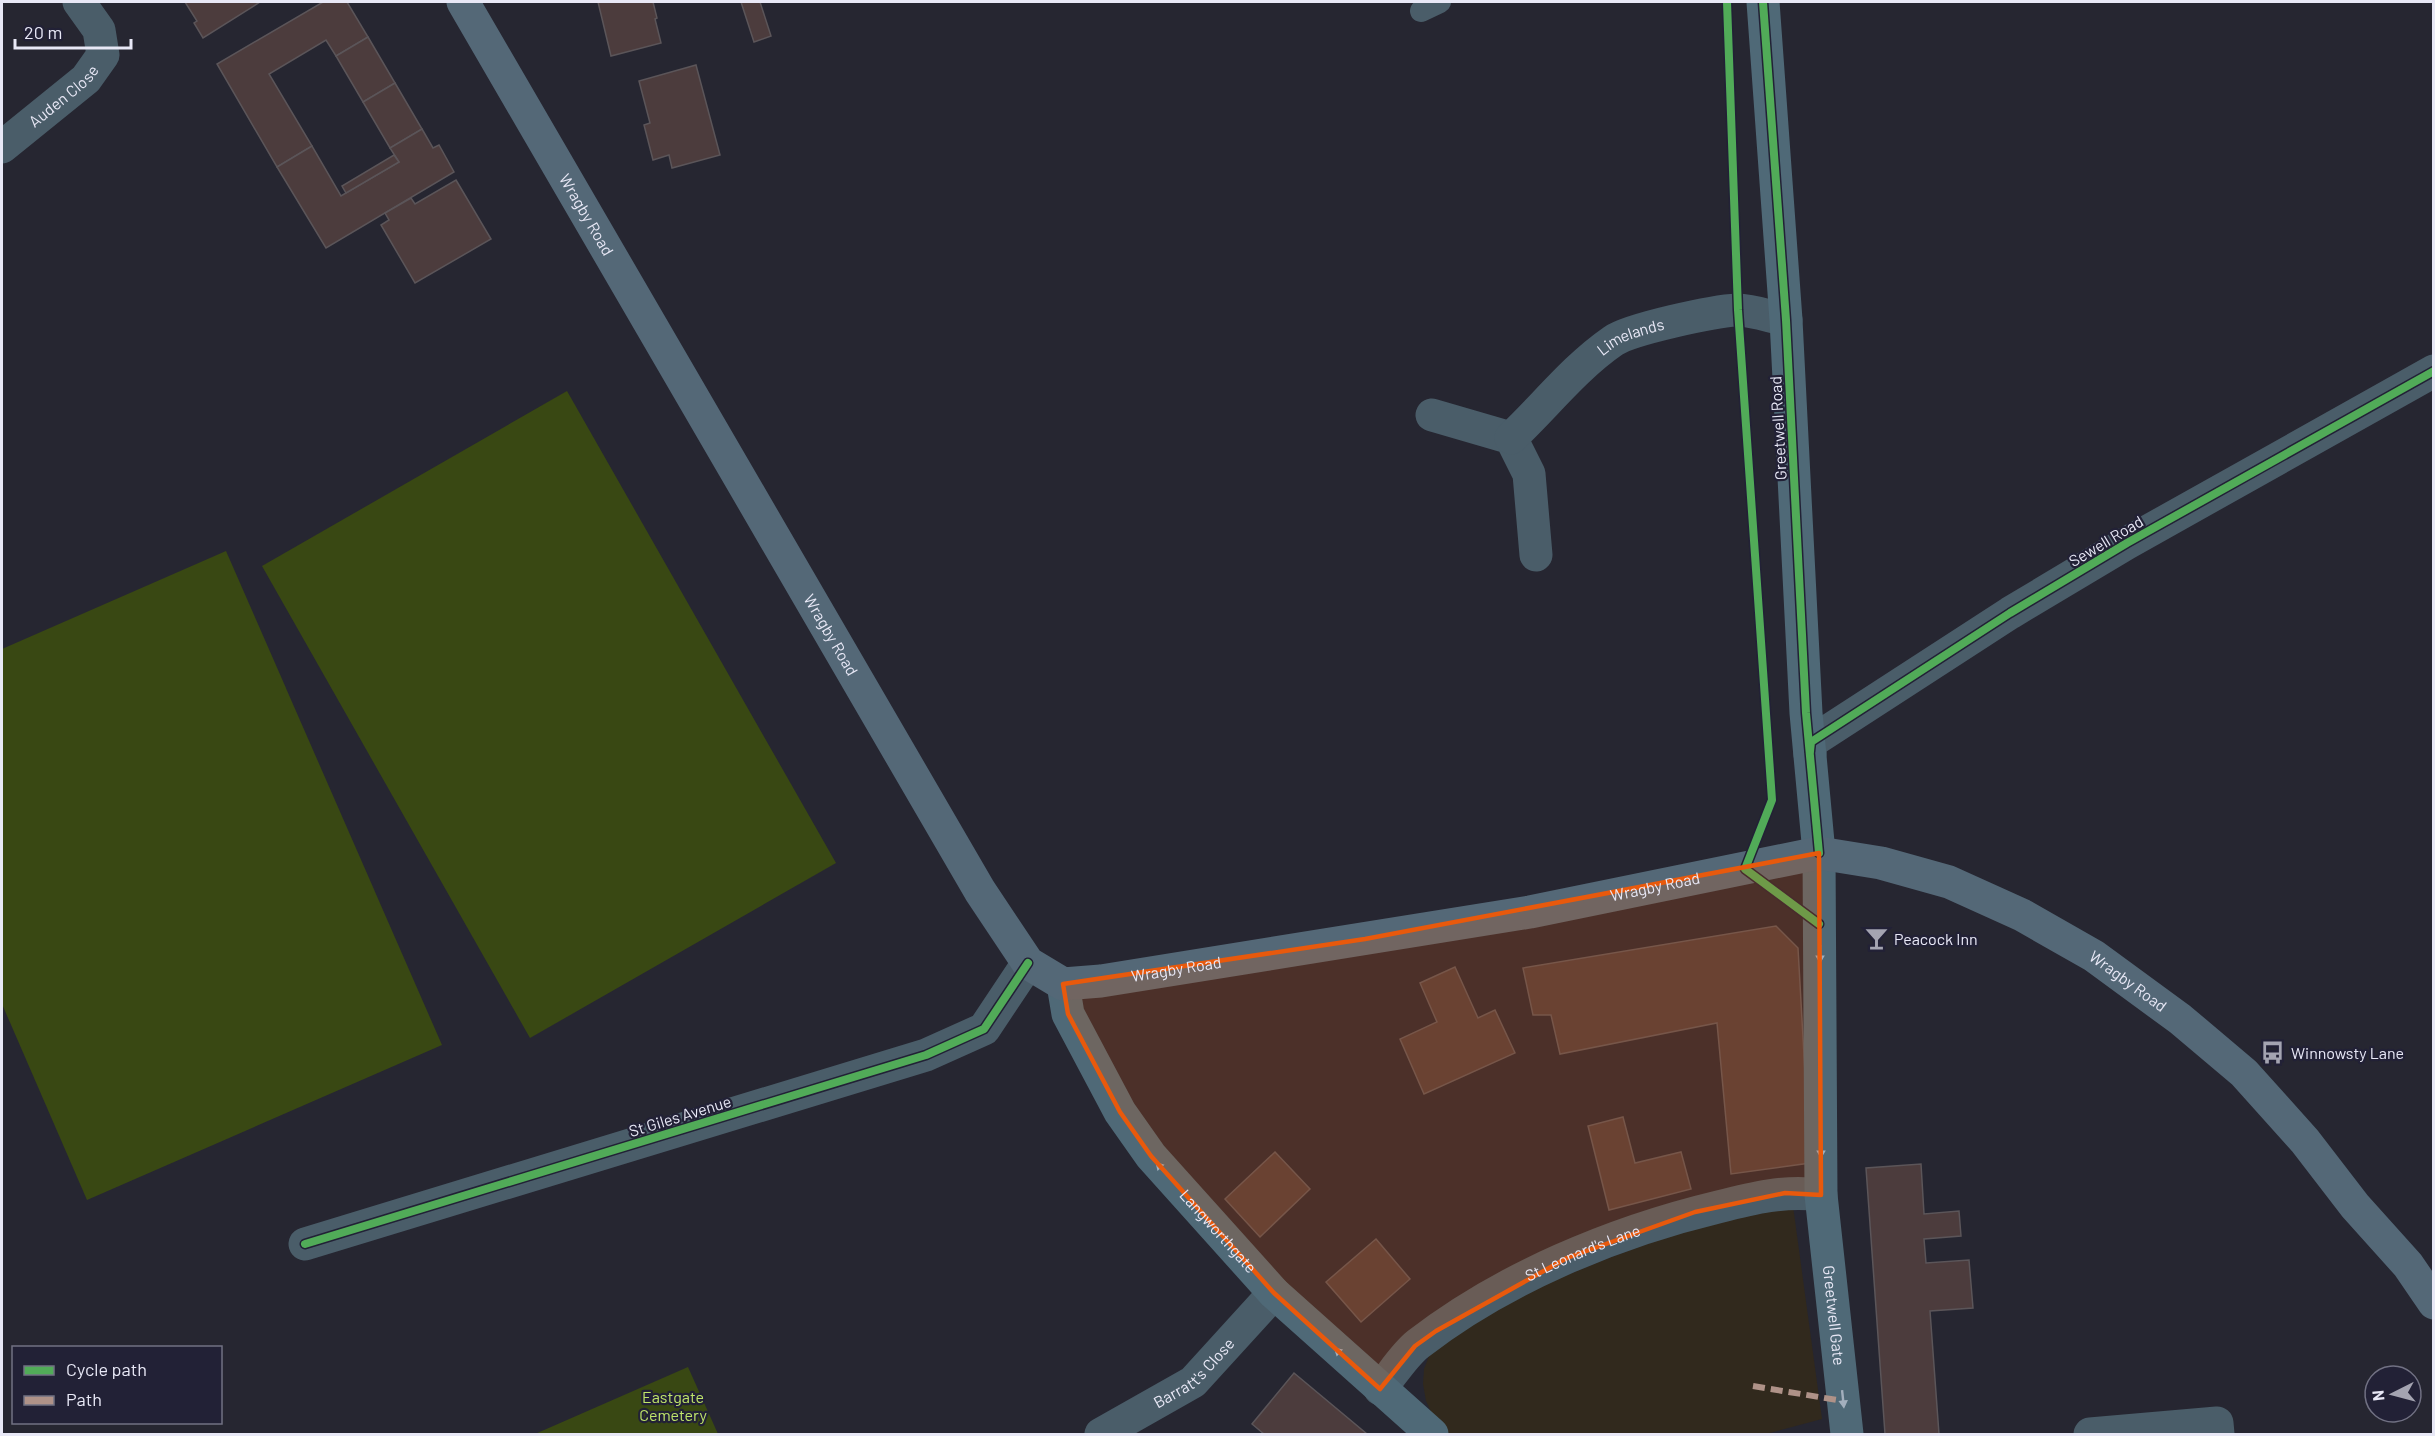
<svg xmlns="http://www.w3.org/2000/svg" width="2435" height="1436" viewBox="0 0 2435 1436" font-family="Barlow,sans-serif">
<style>
.education{fill:#31291d}
.green{fill:#394813}
.building{fill:#4c3c3d;stroke:#5b5559;stroke-width:1.5}
.lines{fill:none;stroke-linecap:round;stroke-linejoin:round}
.lane{stroke:#4a5d69;stroke-width:22}
.street{stroke:#4a5d69;stroke-width:33}
.secondary{stroke:#4f6977;stroke-width:33}
.primary{stroke:#546877;stroke-width:33}
.quiet{stroke:#af9288;stroke-width:6;stroke-dasharray:12 6;stroke-linecap:butt}
.cycleway-casing{stroke:#222136;stroke-width:11}
.cycleway{stroke:#51ab58;stroke-width:8}
.oneway{fill:#a3afbd}
.marked{fill:#e8590c;fill-opacity:0.2;stroke:#e8590c;stroke-width:4.5;stroke-linejoin:round}
.labels{text-anchor:middle;stroke-width:4.5;stroke-linejoin:round;paint-order:stroke}
.street-label{font-size:16px;fill:#e8e8f6;stroke:#222136}
.poi-label{font-size:16px;fill:#e8e8f6;stroke:#222136;text-anchor:start}
.park-label{font-size:16px;fill:#c0e66a;stroke:#222136}
</style>
<rect width="100%" height="100%" fill="#262631"/>
<path class="education" d="M1793,1206L1822,1419L1766,1434H1450L1435,1420L1426,1401L1423,1384L1424,1369L1429,1356L1442,1341L1533,1289L1606,1259L1683,1231Z"/>
<g class="green">
<path d="M567,391L836,863L530,1038L262,566Z"/>
<path d="M226,551L442,1045L87,1200L2,1004V649Z"/>
<path d="M688,1367L718,1434H535Z"/>
</g>
<g class="building">
<path d="M185,2H260L203,38L194,23L197,21Z"/>
<path d="M323,2H347L368,37L336,56L326,40L269,74L312,146L277,167L217,64Z"/>
<path d="M598,2H653L657,18L655,19L661,43L611,56Z"/>
<path d="M741,2H760L771,36L754,42Z"/>
<path d="M368,37L395,83L363,102L336,56Z"/>
<path d="M696,65L720,155L672,168L669,155L653,160L644,125L650,123L639,81Z"/>
<path d="M395,83L422,129L390,148L363,102Z"/>
<path d="M422,129L433,148L439,145L454,172L326,248L277,167L312,146L341,196L399,162L390,148Z"/>
<path d="M394,155L399,162L346,193L342,186Z"/>
<path d="M456,180L491,239L415,283L381,225L389,220L385,213L411,198L415,204Z"/>
<path d="M1776,926L1798,948L1810,1163L1731,1174L1717,1023L1560,1054L1551,1015H1533L1523,968Z"/>
<path d="M1455,967L1478,1018L1495,1010L1515,1053L1424,1094L1400,1039L1437,1022L1420,983Z"/>
<path d="M1623,1117L1635,1163L1681,1152L1691,1189L1609,1210L1588,1126Z"/>
<path d="M1275,1152L1310,1189L1260,1237L1225,1199Z"/>
<path d="M1921,1164L1924,1214L1959,1211L1961,1236L1924,1239L1926,1263L1969,1260L1973,1308L1930,1311L1939,1434H1885L1866,1168Z"/>
<path d="M1376,1239L1410,1279L1361,1322L1326,1282Z"/>
<path d="M1294,1373L1367,1434H1264L1252,1424Z"/>
</g>
<g class="lines">
<path class="lane" d="M1421,11L1440,2"/>
<g class="street">
<path id="s1" d="M2,147L86,79L103,55L99,30L79,2"/>
<path d="M1432,415L1511,438L1529,474L1536,555"/>
<path id="s2" d="M1511,438C1545,406 1574,368 1613,341C1630,329 1714,311 1737,310C1753,310 1771,317 1786,320"/>
<path d="M1810,754L1811,742L2010,613L2127,543L2434,371"/>
<path d="M305,1244L926,1055L984,1029L1028,963"/>
<path id="s3" d="M1380,1389C1392,1375 1403,1356 1418,1344C1503,1278 1614,1232 1718,1207C1753,1198 1785,1190 1821,1195"/>
<path id="s4" d="M1101,1434L1193,1382L1274,1293"/>
<path d="M2090,1434L2217,1423L2218,1434"/>
</g>
<g class="secondary">
<path id="s5" d="M1763,2L1786,320L1806,713L1819,853L1821,1195L1847,1434"/>
<path id="s6" d="M1063,984L1068,1014L1120,1112L1151,1156L1274,1293L1432,1434"/>
</g>
<path class="primary" id="s7" d="M463,2L980,891L1028,963L1063,984L1101,981L1530,912L1819,853L1881,863L1949,882L2022,915L2094,956L2180,1019L2244,1073L2305,1141L2355,1206L2408,1265L2434,1303"/>
<path class="quiet" d="M1753,1386L1843,1401"/>
<defs>
<g id="cycleway">
<path d="M1727,2L1738,310L1772,800L1745,869L1819,924"/>
<path d="M1763,2L1786,320L1806,713L1819,853"/>
<path d="M1810,751L1811,742L2010,613L2127,543L2434,371"/>
<path d="M305,1244L926,1055L984,1029L1028,963"/>
</g>
</defs>
<use href="#cycleway" class="cycleway-casing"/>
<use href="#cycleway" class="cycleway"/>
</g>
<defs><path id="oneway-solid" d="M-6-.8H1V-3.2L6.5 0L1 3.2V.8H-6Z" transform="scale(1.5)"/></defs>
<g class="oneway">
<use href="#oneway-solid" transform="translate(1820 954) rotate(90)"/>
<use href="#oneway-solid" transform="translate(1821 1149) rotate(90)"/>
<use href="#oneway-solid" transform="translate(1162 1169) rotate(-132)"/>
<use href="#oneway-solid" transform="translate(1341 1354) rotate(-138)"/>
<use href="#oneway-solid" transform="translate(1843 1399) rotate(84)"/>
</g>
<path class="marked" d="M1819,853L1821,1195L1785,1193L1695,1212L1567,1258L1436,1331L1415,1346L1380,1389L1274,1293L1151,1156L1120,1112L1068,1014L1063,984L1365,939Z"/>
<defs>
<symbol id="bar-bare" viewBox="-9 -9 18 18"><path d="M-6-5H6L.8 .8V4.5H3.5V6h-7V4.5H-.8V.8Z" fill="#a4a4b1" stroke="#222136" stroke-width="2.5" paint-order="stroke"/></symbol>
<symbol id="bus-bare" viewBox="-9 -9 18 18"><path d="M-5-6H5V4H4V6H2V4H-2V6H-4V4H-5ZM-3.5-4V0h7V-4ZM-3.5 1.2v1.5H-2V1.2ZM2 1.2v1.5H3.5V1.2Z" fill="#a4a4b1" stroke="#222136" stroke-width="2.5" paint-order="stroke"/></symbol>
</defs>
<g fill-rule="evenodd">
<use href="#bar-bare" x="1860" y="922" width="33" height="33"/>
<use href="#bus-bare" x="2256" y="1036" width="33" height="33"/>
</g>
<g class="labels">
<g class="street-label">
<text dy="6" stroke="none"><textPath href="#s1" startOffset="80">Auden Close</textPath></text>
<text dy="6" stroke="none"><textPath href="#s7" startOffset="246">Wragby Road</textPath></text>
<text dy="6" stroke="none"><textPath href="#s2" startOffset="159">Limelands</textPath></text>
<text transform="translate(1778 428) rotate(-93)" y="6">Greetwell Road</text>
<text transform="translate(2106 541) rotate(-31)" y="6">Sewell Road</text>
<text dy="6" stroke="none"><textPath href="#s7" startOffset="732">Wragby Road</textPath></text>
<text dy="6" stroke="none"><textPath href="#s7" startOffset="1756">Wragby Road</textPath></text>
<text dy="6" stroke="none"><textPath href="#s7" startOffset="1270">Wragby Road</textPath></text>
<text dy="6" stroke="none"><textPath href="#s7" startOffset="2262">Wragby Road</textPath></text>
<text transform="translate(680 1116) rotate(-17)" y="6">St Giles Avenue</text>
<text dy="6" stroke="none"><textPath href="#s6" startOffset="296">Langworthgate</textPath></text>
<text dy="6" stroke="none"><textPath href="#s3" startOffset="248">St Leonard's Lane</textPath></text>
<text dy="6" stroke="none"><textPath href="#s5" startOffset="1316">Greetwell Gate</textPath></text>
<text dy="6" stroke="none"><textPath href="#s4" startOffset="112">Barratt's Close</textPath></text>
</g>
<g class="poi-label">
<text x="1894" y="945">Peacock Inn</text>
<text x="2291" y="1059">Winnowsty Lane</text>
</g>
<g class="park-label">
<text x="673" y="1403">Eastgate<tspan x="673" dy="18">Cemetery</tspan></text>
</g>
</g>
<rect width="2435" height="1436" fill="none" stroke="#e8e8f6" stroke-width="6"/>
<rect x="12" y="1346" width="210" height="78" fill="#222136" stroke="#717183" stroke-width="1.5"/>
<rect x="24" y="1366" width="30" height="9" fill="#51ab58" stroke="#717183" stroke-width="1.5"/>
<text x="66" y="1376" font-size="18" fill="#e8e8f6">Cycle path</text>
<rect x="24" y="1396" width="30" height="9" fill="#af9288" stroke="#717183" stroke-width="1.5"/>
<text x="66" y="1406" font-size="18" fill="#e8e8f6">Path</text>
<g transform="translate(2393 1394) rotate(264)"><circle r="28" fill="#222136" stroke="#717183" stroke-width="1.5"/>
<path d="M0-4.5L10 22L0 15L-10 22Z" fill="#a4a4b1"/>
<text y="-9" font-size="16" font-weight="bold" text-anchor="middle" fill="#e8e8f6">N</text>
</g>
<path d="M15 39v9h116v-9" fill="none" stroke="#e8e8f6" stroke-width="3"/>
<text x="24" y="39" font-size="18" fill="#e8e8f6" stroke="#222136" stroke-width="4.5" paint-order="stroke">20 m</text>
</svg>
